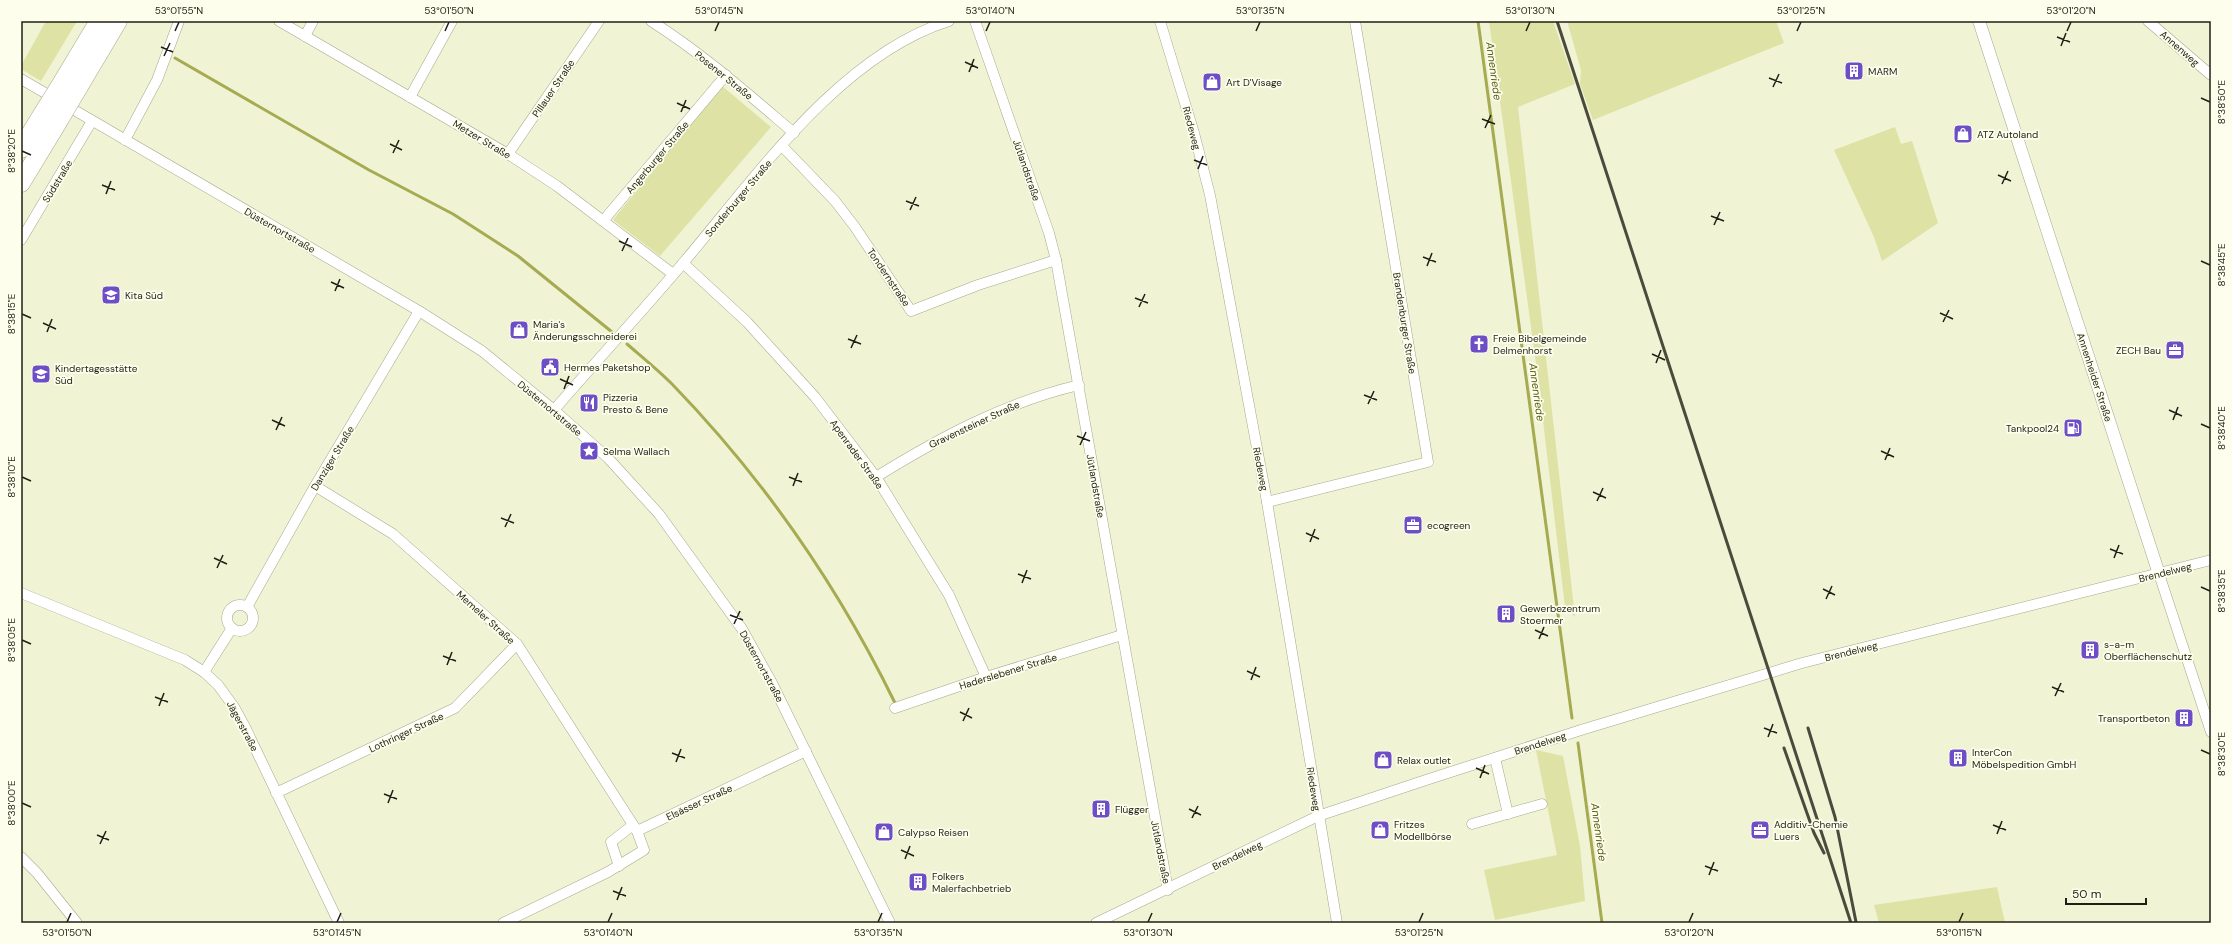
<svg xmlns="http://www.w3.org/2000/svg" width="2232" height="944" viewBox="0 0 2232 944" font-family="'DM Sans',sans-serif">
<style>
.green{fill:#dee2a5}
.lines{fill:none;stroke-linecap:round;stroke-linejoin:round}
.stream{stroke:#a6aa50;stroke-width:3}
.minor-casing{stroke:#a6a88b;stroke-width:11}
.tertiary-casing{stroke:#a6a88b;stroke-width:13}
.motorway-casing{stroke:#a6a88b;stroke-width:19}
.minor{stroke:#fff;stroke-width:10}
.tertiary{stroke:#fff;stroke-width:12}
.motorway{stroke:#fff;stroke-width:18}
.rail{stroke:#4a4b3c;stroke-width:3}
.motorway-bridge-casing{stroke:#a6a88b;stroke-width:19;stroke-linecap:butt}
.motorway-bridge{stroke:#fff;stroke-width:18}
.ticks{fill:none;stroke:#1f2015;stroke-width:1.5}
.labels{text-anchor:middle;stroke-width:3.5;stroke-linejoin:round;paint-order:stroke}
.street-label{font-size:10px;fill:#1f2015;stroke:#fdffec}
.poi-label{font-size:10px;fill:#1f2015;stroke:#fdffec;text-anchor:start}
.water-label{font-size:11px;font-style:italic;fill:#595b18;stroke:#fdffec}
.neatline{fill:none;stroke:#1f2015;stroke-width:1.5}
.ticks-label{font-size:10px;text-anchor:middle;fill:#1f2015}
</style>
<rect width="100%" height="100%" fill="#f0f3d4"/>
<g class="green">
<path d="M46,21H77L41,81L21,69V66Z"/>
<path d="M1489,21H1553L1575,84L1518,107L1575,617L1565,607L1538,378Z"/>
<path d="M1567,21H1776L1784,43L1593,120L1580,84L1581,70Z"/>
<path d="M722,86L771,127L660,256L613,220Z"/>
<path d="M1895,127L1901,144L1912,141L1938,223L1882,261L1874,237L1834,150Z"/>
<path d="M1536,750L1563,756L1580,846L1585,901L1495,920L1484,870L1557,855Z"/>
<path d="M1997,887L2005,923H1879L1874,905Z"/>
</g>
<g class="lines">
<g class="stream">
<path d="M1478,21L1572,718"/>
<path d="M175,58L369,170L453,214L518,256L612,332"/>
<path d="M627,344C642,357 658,370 672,384C763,478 838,586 895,703"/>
<path d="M1578,743L1602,923"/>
</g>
<defs>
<g id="minor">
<path d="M279,21L508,154L557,186L673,274"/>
<path d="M651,21C703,54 748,94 794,133"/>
<path d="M975,21L1049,233L1056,260L1168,890"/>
<path d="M1160,21L1194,133L1210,195L1267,502L1337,923"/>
<path d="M2148,21L2211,75"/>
<path d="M305,36L313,21"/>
<path d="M21,79L419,311L482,351L554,410L608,458L659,514L742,629L772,683L890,923"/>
<path d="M410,97L452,21"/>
<path d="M125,140L157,80L179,21"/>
<path d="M782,146L835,201L855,227L911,311L978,285L1056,260"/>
<path d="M508,154L599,21"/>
<path d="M603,221L726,75"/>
<path d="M21,240L92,121"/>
<path d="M683,263L747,322L815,397L876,477L949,595L986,677"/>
<path d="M554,410C597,360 642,312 684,262C755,178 840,55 949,21"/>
<path d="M876,477C939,438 1006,402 1079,385"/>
<path d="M315,486L393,534L517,644L637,831"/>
<path d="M1267,502L1428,462L1355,21"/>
<path d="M2159,574L2211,732"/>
<path d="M21,593L185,660L204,672L218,685L234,707L245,727L339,923"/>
<circle cx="240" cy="618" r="13"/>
<path d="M247,607L315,486L419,311"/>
<path d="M204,672L232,628"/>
<path d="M895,708L986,677L1122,635"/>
<path d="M1495,758L1508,814"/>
<path d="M276,793L455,708L517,644"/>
<path d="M1472,824L1542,804"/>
<path d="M21,857L37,873L77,923"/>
<path d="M619,866L611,842L633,825"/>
<path d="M503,923L608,872L644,850L637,831L806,751"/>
<path d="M1096,923L1318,816L1426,780L1581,730L1802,663L2211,560"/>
</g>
<path id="tertiary" d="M1979,21L2159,574"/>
<g id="motorway">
<path d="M63,81L99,21"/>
<path d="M77,90L118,21"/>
<path d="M21,149L43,113"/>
<path d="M21,183L58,122"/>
</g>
</defs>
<use href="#minor" class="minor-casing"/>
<use href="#tertiary" class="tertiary-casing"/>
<use href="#motorway" class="motorway-casing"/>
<use href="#minor" class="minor"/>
<use href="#tertiary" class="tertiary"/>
<use href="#motorway" class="motorway"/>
<g class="rail">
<path d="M1557,21L1851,923"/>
<path d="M1808,728L1835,817L1856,922"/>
<path d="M1784,748L1814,833L1824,853"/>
</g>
<defs>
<g id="motorway-bridge">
<path d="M43,113L63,81"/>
<path d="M58,122L77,90"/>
</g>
</defs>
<use href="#motorway-bridge" class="motorway-bridge-casing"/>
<use href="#motorway-bridge" class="motorway-bridge"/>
</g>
<path class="ticks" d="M175,31L179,22M445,31L449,22M715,31L719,22M986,31L990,22M1256,31L1260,22M1526,31L1530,22M1797,31L1801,22M2067,31L2071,22M2057,37L2070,42M2061,46L2066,33M161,47L173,52M164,56L170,43M965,62L978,68M969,72L974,59M1769,78L1782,83M1773,87L1779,74M2201,98L2210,102M677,103L690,109M681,112L686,100M1482,119L1495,124M1485,128L1491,115M390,144L402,150M22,151L31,155M393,153L399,140M1194,160L1207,165M1198,169L1203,156M1998,175L2011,181M2002,184L2008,171M102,185L115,190M106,194L111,181M906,201L919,206M910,210L916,197M1711,216L1724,221M1714,225L1720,212M619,241L632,247M622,251L628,238M1423,257L1436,262M2201,261L2210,265M1427,266L1432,253M331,282L344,288M335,291L340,279M1135,298L1148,303M1139,307L1145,294M1940,313L1953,319M22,314L31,318M1943,322L1949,310M43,323L56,329M47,332L52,319M848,339L861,344M851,348L857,335M1652,354L1665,360M1656,363L1661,350M560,379L573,385M564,389L569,376M1364,395L1377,400M1368,404L1374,391M2169,410L2182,416M272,420L285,426M2173,420L2178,407M2201,424L2210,428M276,430L282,417M1077,436L1090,441M1080,445L1086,432M1881,451L1894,457M1885,460L1890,448M22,477L31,481M789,477L802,482M793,486L798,473M1593,492L1606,498M1597,501L1603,488M501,518L514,523M505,527L511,514M1306,533L1319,539M1310,542L1315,529M2110,549L2123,554M214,558L227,564M2114,558L2119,545M217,568L223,555M1018,574L1031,579M1022,583L1027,570M2201,587L2210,591M1823,589L1835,595M1826,599L1832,586M730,615L743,620M734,624L740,611M1535,630L1548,636M1539,639L1544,627M22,640L31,644M443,656L456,661M447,665L452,652M1247,671L1260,677M1251,680L1256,667M2052,687L2064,692M2055,696L2061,683M155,697L168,702M159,706L164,693M960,712L972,718M963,721L969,708M1764,728L1777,733M1768,737L1773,724M2201,750L2210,754M672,753L685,758M676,762L681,749M1476,768L1489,774M1480,778L1485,765M384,794L397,799M22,803L31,807M388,803L393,790M1189,809L1201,815M1192,818L1198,806M1993,825L2006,830M1997,834L2002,821M97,835L109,840M100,844L106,831M901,850L914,856M905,859L910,846M1705,866L1718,871M1709,875L1714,862M613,891L626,896M617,900L622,887M67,922L71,913M337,922L341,913M608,922L612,913M878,922L882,913M1148,922L1152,913M1419,922L1423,913M1689,922L1693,913M1959,922L1963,913"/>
<defs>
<symbol id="building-square" viewBox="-11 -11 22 22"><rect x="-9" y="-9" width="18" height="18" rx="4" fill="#6e4ec7" stroke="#fdffec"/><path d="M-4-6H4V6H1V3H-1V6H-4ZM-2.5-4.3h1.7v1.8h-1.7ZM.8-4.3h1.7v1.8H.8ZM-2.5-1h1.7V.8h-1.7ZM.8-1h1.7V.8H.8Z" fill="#fff"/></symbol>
<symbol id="shop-square" viewBox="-11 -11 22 22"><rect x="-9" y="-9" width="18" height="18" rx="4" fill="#6e4ec7" stroke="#fdffec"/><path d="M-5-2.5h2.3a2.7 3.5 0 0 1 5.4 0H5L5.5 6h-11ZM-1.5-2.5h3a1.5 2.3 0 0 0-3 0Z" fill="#fff"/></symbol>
<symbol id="school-square" viewBox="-11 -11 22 22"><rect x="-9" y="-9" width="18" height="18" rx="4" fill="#6e4ec7" stroke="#fdffec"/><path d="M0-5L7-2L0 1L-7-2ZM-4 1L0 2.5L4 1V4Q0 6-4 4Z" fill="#fff"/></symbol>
<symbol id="church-square" viewBox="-11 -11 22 22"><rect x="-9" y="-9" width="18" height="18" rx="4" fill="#6e4ec7" stroke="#fdffec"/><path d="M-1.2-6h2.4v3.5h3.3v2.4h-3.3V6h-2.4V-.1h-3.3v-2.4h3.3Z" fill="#fff"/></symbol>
<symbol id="office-square" viewBox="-11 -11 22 22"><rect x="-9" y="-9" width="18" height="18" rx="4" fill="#6e4ec7" stroke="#fdffec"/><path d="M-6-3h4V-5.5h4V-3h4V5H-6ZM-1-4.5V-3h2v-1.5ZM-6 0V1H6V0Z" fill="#fff"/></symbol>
<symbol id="civic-square" viewBox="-11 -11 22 22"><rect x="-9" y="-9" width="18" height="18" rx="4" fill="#6e4ec7" stroke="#fdffec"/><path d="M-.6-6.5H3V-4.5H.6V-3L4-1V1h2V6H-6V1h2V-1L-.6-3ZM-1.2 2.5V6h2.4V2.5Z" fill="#fff"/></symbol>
<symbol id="restaurant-square" viewBox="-11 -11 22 22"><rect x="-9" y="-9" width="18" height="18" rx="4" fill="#6e4ec7" stroke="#fdffec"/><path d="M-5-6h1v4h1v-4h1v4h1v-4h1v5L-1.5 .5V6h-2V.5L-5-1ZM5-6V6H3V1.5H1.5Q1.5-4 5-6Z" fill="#fff"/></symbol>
<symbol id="fuel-square" viewBox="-11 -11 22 22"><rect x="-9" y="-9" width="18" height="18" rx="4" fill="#6e4ec7" stroke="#fdffec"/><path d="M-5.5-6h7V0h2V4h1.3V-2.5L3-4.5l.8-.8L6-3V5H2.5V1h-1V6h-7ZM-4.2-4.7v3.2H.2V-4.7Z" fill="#fff"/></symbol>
<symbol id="sight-square" viewBox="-11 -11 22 22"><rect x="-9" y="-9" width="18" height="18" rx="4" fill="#6e4ec7" stroke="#fdffec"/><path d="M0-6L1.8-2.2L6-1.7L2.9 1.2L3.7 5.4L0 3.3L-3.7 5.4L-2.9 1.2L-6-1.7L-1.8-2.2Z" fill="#fff"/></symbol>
</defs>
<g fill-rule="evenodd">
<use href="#building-square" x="1843" y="60" width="22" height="22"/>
<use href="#shop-square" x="1201" y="71" width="22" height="22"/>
<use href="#shop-square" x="1952" y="123" width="22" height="22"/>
<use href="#school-square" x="100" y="284" width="22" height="22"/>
<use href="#shop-square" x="508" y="319" width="22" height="22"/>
<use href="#church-square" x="1468" y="333" width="22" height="22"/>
<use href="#office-square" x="2164" y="339" width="22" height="22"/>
<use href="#civic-square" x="539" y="356" width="22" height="22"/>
<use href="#school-square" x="30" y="363" width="22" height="22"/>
<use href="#restaurant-square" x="578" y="392" width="22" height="22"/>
<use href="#fuel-square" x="2062" y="417" width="22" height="22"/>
<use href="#sight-square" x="578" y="440" width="22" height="22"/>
<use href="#office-square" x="1402" y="514" width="22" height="22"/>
<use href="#building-square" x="1495" y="603" width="22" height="22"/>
<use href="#building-square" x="2079" y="639" width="22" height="22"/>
<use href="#building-square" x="2173" y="707" width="22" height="22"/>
<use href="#building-square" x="1947" y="747" width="22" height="22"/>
<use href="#shop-square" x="1372" y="749" width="22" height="22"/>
<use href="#building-square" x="1090" y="798" width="22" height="22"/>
<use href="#shop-square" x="1369" y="819" width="22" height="22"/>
<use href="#office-square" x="1749" y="819" width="22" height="22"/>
<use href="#shop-square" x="873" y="821" width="22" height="22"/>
<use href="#building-square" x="907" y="871" width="22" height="22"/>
</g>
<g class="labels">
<g class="street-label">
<text transform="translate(2180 48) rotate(41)" y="4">Annenweg</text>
<text transform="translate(724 75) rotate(39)" y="4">Posener Straße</text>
<text transform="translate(553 88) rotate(-56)" y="4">Pillauer Straße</text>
<text transform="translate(1192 128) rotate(75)" y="4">Riedeweg</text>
<text transform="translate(482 139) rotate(31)" y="4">Metzer Straße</text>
<text transform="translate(657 157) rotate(-50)" y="4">Angerburger Straße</text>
<text transform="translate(1027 170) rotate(71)" y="4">Jütlandstraße</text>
<text transform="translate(57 181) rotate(-59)" y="4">Südstraße</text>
<text transform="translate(738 198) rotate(-50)" y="4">Sonderburger Straße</text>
<text transform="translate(280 230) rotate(30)" y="4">Düsternortstraße</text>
<text transform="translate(889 277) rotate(56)" y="4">Tondernstraße</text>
<text transform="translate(1405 323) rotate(81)" y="4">Brandenburger Straße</text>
<text transform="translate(2095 377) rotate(72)" y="4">Annenheider Straße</text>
<text transform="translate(550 408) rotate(40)" y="4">Düsternortstraße</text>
<text transform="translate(974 424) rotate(-25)" y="4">Gravensteiner Straße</text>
<text transform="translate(857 454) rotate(54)" y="4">Apenrader Straße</text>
<text transform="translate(332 458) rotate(-59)" y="4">Danziger Straße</text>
<text transform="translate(1261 469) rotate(79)" y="4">Riedeweg</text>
<text transform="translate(1096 486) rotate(80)" y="4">Jütlandstraße</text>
<text transform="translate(2165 572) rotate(-14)" y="4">Brendelweg</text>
<text transform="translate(486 617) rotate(42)" y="4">Memeler Straße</text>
<text transform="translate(1851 651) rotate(-14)" y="4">Brendelweg</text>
<text transform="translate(762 666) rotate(61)" y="4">Düsternortstraße</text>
<text transform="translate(1008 671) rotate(-17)" y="4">Haderslebener Straße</text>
<text transform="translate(243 726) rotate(62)" y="4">Jägerstraße</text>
<text transform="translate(406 732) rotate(-25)" y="4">Lothringer Straße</text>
<text transform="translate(1540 743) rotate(-18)" y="4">Brendelweg</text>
<text transform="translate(1314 789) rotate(81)" y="4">Riedeweg</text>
<text transform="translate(699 802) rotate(-25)" y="4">Elsässer Straße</text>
<text transform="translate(1161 852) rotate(79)" y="4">Jütlandstraße</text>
<text transform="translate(1237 855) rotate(-26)" y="4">Brendelweg</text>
</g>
<g class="poi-label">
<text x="1868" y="75">MARM</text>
<text x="1226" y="86">Art D'Visage</text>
<text x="1977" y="138">ATZ Autoland</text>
<text x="125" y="299">Kita Süd</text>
<text x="533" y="328">Maria's<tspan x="533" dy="12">Änderungsschneiderei</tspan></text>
<text x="1493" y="342">Freie Bibelgemeinde<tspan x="1493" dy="12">Delmenhorst</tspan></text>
<text x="2161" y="354" text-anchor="end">ZECH Bau</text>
<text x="564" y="371">Hermes Paketshop</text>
<text x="55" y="372">Kindertagesstätte<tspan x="55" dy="12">Süd</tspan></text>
<text x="603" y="401">Pizzeria<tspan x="603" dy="12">Presto &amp; Bene</tspan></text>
<text x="2059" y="432" text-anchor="end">Tankpool24</text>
<text x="603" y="455">Selma Wallach</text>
<text x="1427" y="529">ecogreen</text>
<text x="1520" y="612">Gewerbezentrum<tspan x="1520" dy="12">Stoermer</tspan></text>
<text x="2104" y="648">s-a-m<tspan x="2104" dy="12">Oberflächenschutz</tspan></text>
<text x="2170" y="722" text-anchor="end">Transportbeton</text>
<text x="1972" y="756">InterCon<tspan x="1972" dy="12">Möbelspedition GmbH</tspan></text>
<text x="1397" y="764">Relax outlet</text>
<text x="1115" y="813">Flügger</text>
<text x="1394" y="828">Fritzes<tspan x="1394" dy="12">Modellbörse</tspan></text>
<text x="1774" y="828">Additiv-Chemie<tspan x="1774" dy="12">Luers</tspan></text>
<text x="898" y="836">Calypso Reisen</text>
<text x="932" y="880">Folkers<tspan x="932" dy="12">Malerfachbetrieb</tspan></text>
</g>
<g class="water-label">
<text transform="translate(1494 71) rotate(82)" y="4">Annenriede</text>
<text transform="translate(1537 392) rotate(82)" y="4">Annenriede</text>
<text transform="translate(1599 832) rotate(82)" y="4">Annenriede</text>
</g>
</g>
<rect width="2232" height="944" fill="none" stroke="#fdffec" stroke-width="44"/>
<path d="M2066 898v6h80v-6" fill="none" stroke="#1f2015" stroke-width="2"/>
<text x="2072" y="898" font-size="12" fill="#1f2015" stroke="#fdffec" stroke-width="3" paint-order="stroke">50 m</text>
<rect x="22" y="22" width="2188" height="900" class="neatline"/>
<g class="ticks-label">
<text x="179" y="14">53°01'55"N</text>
<text x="449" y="14">53°01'50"N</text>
<text x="719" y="14">53°01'45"N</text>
<text x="990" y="14">53°01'40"N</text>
<text x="1260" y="14">53°01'35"N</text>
<text x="1530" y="14">53°01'30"N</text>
<text x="1801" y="14">53°01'25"N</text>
<text x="2071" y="14">53°01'20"N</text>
<text transform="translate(2221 102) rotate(-90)" y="4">8°38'50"E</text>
<text transform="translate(11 151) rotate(-90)" y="4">8°38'20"E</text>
<text transform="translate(2221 265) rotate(-90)" y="4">8°38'45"E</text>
<text transform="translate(11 314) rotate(-90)" y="4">8°38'15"E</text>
<text transform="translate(2221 428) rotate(-90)" y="4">8°38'40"E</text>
<text transform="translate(11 477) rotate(-90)" y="4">8°38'10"E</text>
<text transform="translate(2221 591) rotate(-90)" y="4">8°38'35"E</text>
<text transform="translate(11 640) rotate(-90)" y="4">8°38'05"E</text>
<text transform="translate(2221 754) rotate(-90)" y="4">8°38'30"E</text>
<text transform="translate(11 803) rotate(-90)" y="4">8°38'00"E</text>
<text x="67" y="936">53°01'50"N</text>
<text x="337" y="936">53°01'45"N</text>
<text x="608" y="936">53°01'40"N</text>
<text x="878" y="936">53°01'35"N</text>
<text x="1148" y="936">53°01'30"N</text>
<text x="1419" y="936">53°01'25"N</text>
<text x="1689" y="936">53°01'20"N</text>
<text x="1959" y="936">53°01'15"N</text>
</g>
</svg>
